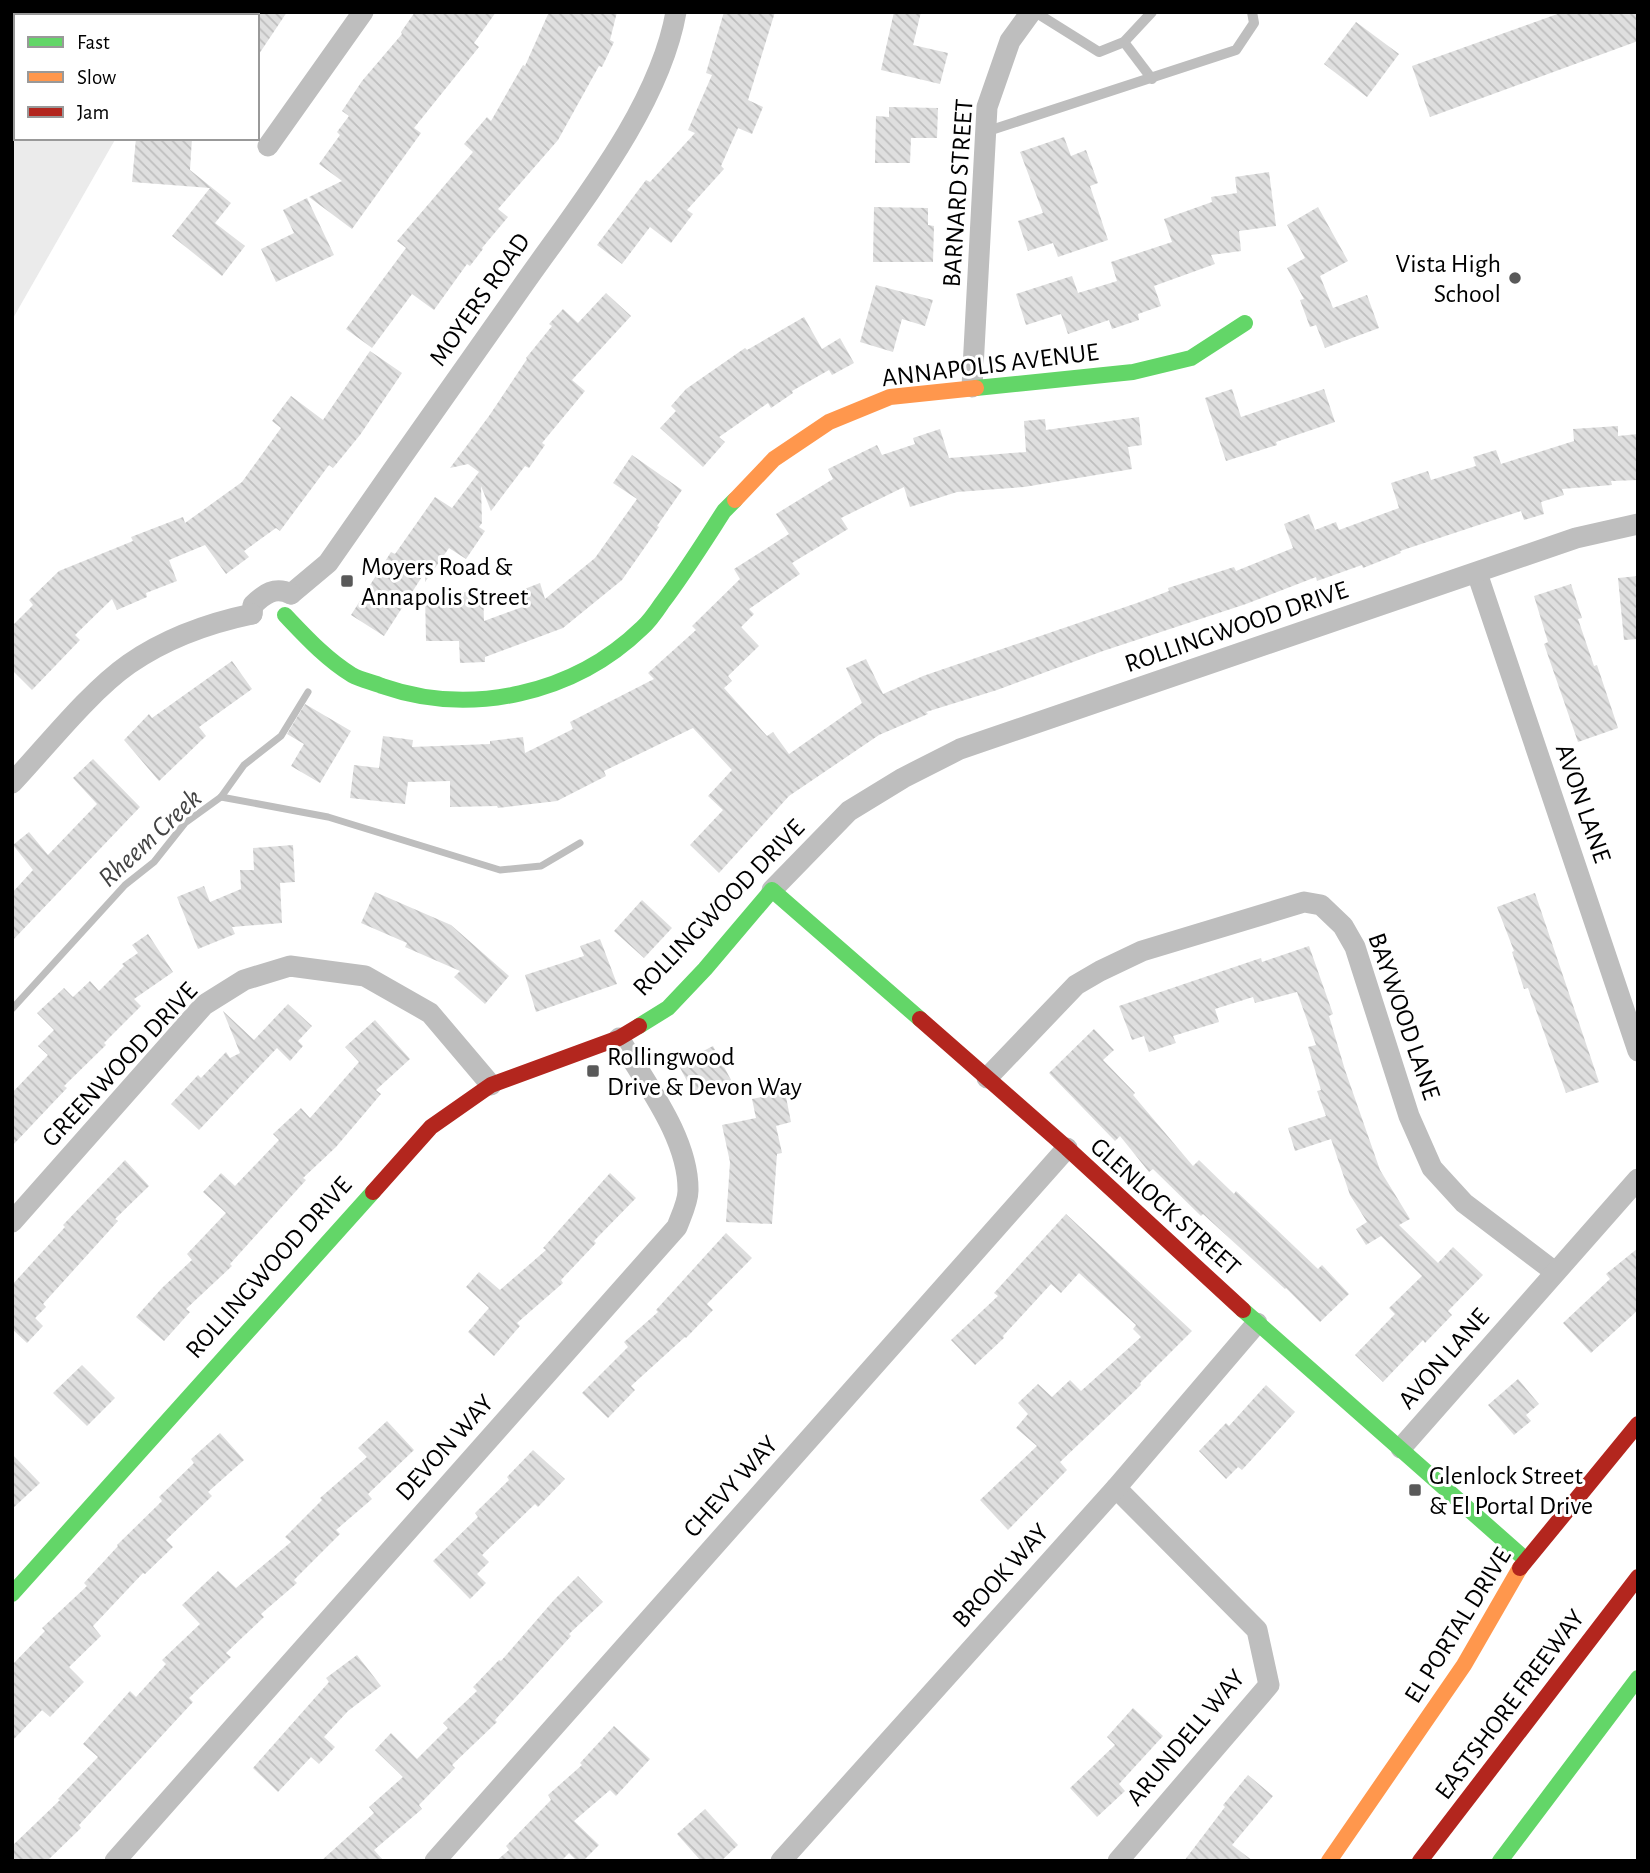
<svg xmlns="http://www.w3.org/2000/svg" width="1650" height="1873" viewBox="0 0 1650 1873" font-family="'Alegreya Sans',sans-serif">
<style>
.green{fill:#ebebeb}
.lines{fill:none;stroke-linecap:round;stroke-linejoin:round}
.stream{stroke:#bebebe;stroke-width:7}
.building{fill:url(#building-back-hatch)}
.lane{stroke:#bebebe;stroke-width:10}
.street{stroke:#bebebe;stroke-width:21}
.fast{stroke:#63d668;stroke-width:16}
.slow{stroke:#ff974d;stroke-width:16}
.jam{stroke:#b3261e;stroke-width:16}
.poi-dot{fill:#595959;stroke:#fff;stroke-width:2.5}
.labels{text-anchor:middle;stroke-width:6;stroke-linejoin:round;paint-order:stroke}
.street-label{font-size:26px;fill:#000;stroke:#fff}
.poi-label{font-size:26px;fill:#000;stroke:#fff;text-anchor:start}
.water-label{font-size:28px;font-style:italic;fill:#434343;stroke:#fff}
</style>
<defs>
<pattern id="building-back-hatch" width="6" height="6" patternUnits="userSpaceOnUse" patternTransform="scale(1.75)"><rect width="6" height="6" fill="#dfdfdf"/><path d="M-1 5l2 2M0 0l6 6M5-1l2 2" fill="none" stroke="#bebebe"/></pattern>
</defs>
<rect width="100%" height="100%" fill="#fff"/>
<path class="green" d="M12,12H187L185,16H16V138H116L12,320Z"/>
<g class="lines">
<g class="stream">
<path d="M221,797L328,817L500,870L541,866L580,843"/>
<path d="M12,1009L125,885L154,862L185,823L221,797L244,765L281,736L308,692"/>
</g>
</g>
<g class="building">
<path d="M257,12H287L257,57Z"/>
<path d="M415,12H496L474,43L479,47L414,128L421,133L352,229L309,197L342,181L319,164L340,135L337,132L349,116L342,111L362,81L402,34L401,32Z"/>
<path d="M549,12H617L610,40L614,42L602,67L599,66L558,140L498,209L508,217L482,248L483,249L470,266L467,264L434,310L412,294L372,348L346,329L406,248L397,241L473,152L464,144L487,117L491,121L523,65L525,66Z"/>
<path d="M724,12H775L748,100L763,107L752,134L738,128L721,166L724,169L687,210L693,214L671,243L650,227L622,264L597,245L646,180L650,182L695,133L688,130L712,75L706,73Z"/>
<path d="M894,12H921L913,45L948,53L940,84L881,70Z"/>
<path d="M1563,12H1638V41L1430,117L1412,66Z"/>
<path d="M1356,22L1399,54L1367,97L1324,64Z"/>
<path d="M889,107L938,108L937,138H911L910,163H875L876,116L889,117Z"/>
<path d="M1064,137L1071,156L1086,150L1098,183L1090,186L1108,240L1058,257L1053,243L1028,251L1018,221L1043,213L1020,152Z"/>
<path d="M136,138H192L190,170L231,203L215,223L245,246L222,276L172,236L210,188L132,182Z"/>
<path d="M1269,172L1276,226L1239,231L1241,251L1211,255L1215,264L1154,286L1161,306L1138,314L1139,320L1112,329L1109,320L1068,334L1061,314L1026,325L1016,294L1072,276L1078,293L1117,281L1111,262L1172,242L1164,219L1212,202L1211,197L1237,193L1235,177Z"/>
<path d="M307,198L334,255L276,282L261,249L294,233L283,210Z"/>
<path d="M874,207L928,208V225L934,226L933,262H873Z"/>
<path d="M1318,207L1348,261L1320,276L1333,308L1367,295L1379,328L1325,348L1316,325L1310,327L1300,300L1304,299L1287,268L1305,258L1287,225Z"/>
<path d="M876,285L933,300L925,326L902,319L893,352L860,342Z"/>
<path d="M606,293L631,316L572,380L585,391L542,443L545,445L529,468L525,466L491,511L481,486L482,523L479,527L485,531L466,559L449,548L425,582V572L384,636L351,615L391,552L395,554L435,497L452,508L479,472L468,464L450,468L489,416L527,359L526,358L552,326L549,324L563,309L578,323Z"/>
<path d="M804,317L822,349L840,338L854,363L832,375L829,370L792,391L793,393L771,408L768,403L719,437L725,442L703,467L660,428L676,411L671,406L686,389L745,348L747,350Z"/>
<path d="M370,351L402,373L360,435L333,468L329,465L280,531L276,528L244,551L249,557L226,574L205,545L169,560L177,581L146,593L147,597L117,610L112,599L75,635L80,640L32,690L12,670V626L33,605L29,600L59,571L133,541L131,537L183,517L185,523L242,482L281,428L272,421L291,396L323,420Z"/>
<path d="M1232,389L1241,417L1324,389L1335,422L1276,442L1277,445L1226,461L1205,398Z"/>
<path d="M1139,417L1142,445L1128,447L1132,469L1024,487L957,492L910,507L904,487L841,518L848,529L792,563L800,574L749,609L754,614L741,627L759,646L728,676L732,681L724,688L767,736L773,732L789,754L862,703L846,668L866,659L883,694L923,676L1137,603L1169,591L1168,588L1234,567L1236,571L1293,548L1284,524L1309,514L1315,530L1336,522L1339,530L1399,508L1391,483L1428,471L1431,480L1476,466L1473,457L1496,450L1501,464L1574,441L1573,429L1618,426V436L1638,434V480L1611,481L1612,485L1562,489L1564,495L1541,502L1544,514L1524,520L1521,511L1400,551L1401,553L1363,568L1362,565L1317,581L1316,577L1246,604L1103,651L997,690L926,712L928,714L879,735L789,796L719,873L690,845L723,810L708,796L732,770L693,728L604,771L606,776L557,801L498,808L497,806L450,807V781L408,782L405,804L350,798L354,765L379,768L383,736L413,740L412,747L490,744V741L523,737L525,753L573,729L570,722L654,679L648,673L696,630L692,626L740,579L734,569L789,534L776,514L833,479L828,469L877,445L882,455L915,444L913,438L940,429L949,458L1026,452L1024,421L1045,419L1046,430Z"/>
<path d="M632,455L682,490L657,526L659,527L622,580L563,628L485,657V662L460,663L459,641H426L425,593L483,592L484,621L528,605L526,601L514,593L540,583L545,599L595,558L637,499L613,483Z"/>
<path d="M1638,576V639L1624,640L1618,578Z"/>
<path d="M1571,584L1582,618L1578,619L1594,666L1597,665L1618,728L1578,742L1544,644L1548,642L1534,596Z"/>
<path d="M232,661L252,689L199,727L206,736L159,781L124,740L149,714L152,718Z"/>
<path d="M305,704L351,731L320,783L291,766L304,744L287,734Z"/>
<path d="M93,759L140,807L12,941V893L33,870L13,845L29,832L48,855L97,804L73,778Z"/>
<path d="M293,845L295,882L280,883L282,923L232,927L235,934L198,949L177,897L204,886L210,902L241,889L240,870H254L253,848Z"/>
<path d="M375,892L451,925L509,976L485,1004L454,977L460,971L405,947L407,943L361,923Z"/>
<path d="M1535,893L1599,1082L1566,1093L1528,988L1524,989L1512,952L1514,951L1497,907Z"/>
<path d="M642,900L672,928L644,958L614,931Z"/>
<path d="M148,934L173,972L134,999L141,1006L104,1043L106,1045L64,1086L67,1088L12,1146V1093L48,1055L38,1046L54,1030L37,1013L64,988L73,997L90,981L99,991L124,966L122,964L138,953L132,945Z"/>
<path d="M600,939L617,984L536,1012L525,975L584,956L580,946Z"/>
<path d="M1309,946L1333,1014L1329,1016L1345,1070L1380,1170L1410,1219L1399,1225L1438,1263L1453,1247L1483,1275L1448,1311L1452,1315L1425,1343L1423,1340L1383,1382L1355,1355L1395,1314L1389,1308L1422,1276L1381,1236L1366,1245L1356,1229L1367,1222L1350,1195L1331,1139L1295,1151L1288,1128L1326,1116L1317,1091L1321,1090L1308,1047L1316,1045L1297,992L1255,1003L1253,997L1215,1009L1219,1022L1173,1036L1176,1043L1149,1052L1144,1036L1132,1040L1119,1006L1261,958L1262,962Z"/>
<path d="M288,1004L312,1026L298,1041L303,1046L290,1061L277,1048L199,1130L171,1104L198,1075L201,1078L226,1052L230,1058L240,1053L223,1011L254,1040Z"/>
<path d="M375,1020L410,1059L376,1090L381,1094L336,1147L303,1178L306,1180L230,1264L232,1266L186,1309L190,1312L164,1341L136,1317L162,1288L192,1260L187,1254L226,1213L203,1192L221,1173L235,1186L279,1140L273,1134L301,1108L310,1118L359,1062L345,1047Z"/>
<path d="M1094,1029L1114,1050L1103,1060L1135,1093L1133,1095L1193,1166L1199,1160L1234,1194L1236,1191L1318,1269L1322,1265L1349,1294L1320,1322L1286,1288L1285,1289L1203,1214L1201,1216L1153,1169L1149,1172L1120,1136L1115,1141L1049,1073Z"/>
<path d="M713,1046L731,1080L696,1098L678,1064Z"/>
<path d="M785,1092L791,1122L776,1126L782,1153L777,1154L772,1224L726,1222L730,1162L722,1125L756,1118L752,1099Z"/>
<path d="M125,1160L149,1186L115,1219L118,1221L43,1304L46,1307L35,1318L43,1326L27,1343L12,1329V1285L65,1227L63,1225Z"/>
<path d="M610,1173L636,1198L594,1241L596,1243L561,1280L563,1283L517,1323L520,1326L494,1356L468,1332L489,1308L466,1287L479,1272L500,1290L546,1250L543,1248Z"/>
<path d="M1066,1214L1192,1331L1140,1383L1141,1385L1060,1462L1067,1470L1008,1530L980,1500L1037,1446L1016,1428L1028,1414L1018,1403L1038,1384L1052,1397L1070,1380L1081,1391L1141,1337L1133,1329L1136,1325L1079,1273L1061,1293L1051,1284L1003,1336L1004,1338L975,1365L951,1340L998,1296L994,1293Z"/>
<path d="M726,1233L752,1258L707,1304L713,1310L686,1338L685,1337L631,1386L635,1390L608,1418L582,1393L628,1347L624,1342L658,1312L656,1310Z"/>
<path d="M1638,1248V1310L1591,1353L1563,1323L1610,1279L1606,1274Z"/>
<path d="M82,1365L115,1398L87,1426L53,1393Z"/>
<path d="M1518,1379L1539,1404L1526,1415L1531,1421L1514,1435L1488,1405Z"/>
<path d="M1266,1385L1295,1412L1242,1470L1238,1467L1226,1479L1199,1451L1226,1423L1229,1426Z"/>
<path d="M387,1421L414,1450L368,1494L372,1499L336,1530L340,1534L294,1580L297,1583L261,1614L264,1617L226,1653L231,1657L189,1698L193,1702L79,1825L81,1828L47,1861H12V1846L60,1800L58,1799L98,1757L83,1744L130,1691L136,1697L166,1664L162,1660L200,1624L182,1605L218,1571L236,1588L291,1542L285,1537L322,1500L320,1498L367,1457L358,1448Z"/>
<path d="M220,1433L244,1460L208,1492L212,1496L166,1540L173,1547L145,1574L143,1573L93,1626L101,1636L69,1667L84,1682L50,1717L42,1710L12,1741V1665L45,1631L42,1628L87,1586L84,1583L118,1546L117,1545L162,1501L159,1497L194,1463L191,1459Z"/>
<path d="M533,1450L565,1479L538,1507L535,1504L482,1555L489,1562L477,1574L486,1583L470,1599L433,1561L478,1517L475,1513L509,1480L507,1477Z"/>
<path d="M12,1454L40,1483L12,1509Z"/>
<path d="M578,1576L603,1602L569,1634L571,1636L495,1720L497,1722L452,1765L455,1768L419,1805L422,1809L374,1850L384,1861H321L374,1813L369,1807L403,1777L375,1750L391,1733L417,1759L448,1728L443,1723L477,1691L473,1687L499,1660L501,1661L554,1600Z"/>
<path d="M357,1655L381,1686L348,1711L324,1737L335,1747L319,1764L311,1757L278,1792L253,1768L329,1682L326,1678Z"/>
<path d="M1133,1708L1163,1736L1119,1784L1125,1791L1097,1817L1070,1788L1115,1745L1107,1737Z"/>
<path d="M614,1726L650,1759L616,1796L610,1790L574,1821L599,1845L583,1861H577L569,1853L561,1861H496L509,1850L506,1846L551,1800L548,1795L582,1765L580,1763Z"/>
<path d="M1248,1775L1273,1796L1232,1845L1253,1861H1184L1225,1807L1223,1805Z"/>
<path d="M705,1809L738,1845L721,1861H701L677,1834Z"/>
</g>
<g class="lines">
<g class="lane">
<path d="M1035,12L1099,52L1124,42L1152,12"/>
<path d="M1124,42L1152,79"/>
<path d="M985,132L1236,50L1254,23L1252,12"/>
</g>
<g class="street">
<path d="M268,146L363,12"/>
<path d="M972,387L987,107L1010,41L1031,12"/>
<path d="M1477,573L1638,1051"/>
<path d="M291,594L328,563C392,471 456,380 521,288C576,209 659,109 676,12"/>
<path d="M252,614L253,605C264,594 275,586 291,594"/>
<path d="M12,783C46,747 89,692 129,664C165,639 209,623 252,614"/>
<path d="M772,890L849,811L903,778L960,749L1576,538L1638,524"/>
<path d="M987,1078L1076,985L1100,971L1142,951L1304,902L1321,905L1343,926L1355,947L1409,1116L1432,1168L1464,1203L1555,1272"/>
<path d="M12,1222L204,1005L244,980L290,966L365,976L430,1013L491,1085"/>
<path d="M1401,1448L1638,1179"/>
<path d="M1116,1488L1257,1630L1269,1685L1118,1861"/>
<path d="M115,1861L677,1227C681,1216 688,1202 688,1191C689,1138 645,1083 619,1038"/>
<path d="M435,1861L1067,1148"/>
<path d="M781,1861L1116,1488L1257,1323"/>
</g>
<g class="fast">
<path d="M976,388L1133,372L1191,358L1245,323"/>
<path d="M285,615C306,637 326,659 352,675C361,680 372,682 382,686C471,717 574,694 642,628C650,621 656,612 662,603C684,574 704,542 724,511L735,500"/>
<path d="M639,1026L668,1008L705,969L772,890L920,1019"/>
<path d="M1243,1310L1525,1559"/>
<path d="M12,1594L373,1192"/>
<path d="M1500,1861L1638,1678"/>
</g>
<g class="slow">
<path d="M735,500L774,459L829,422L890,397L976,388"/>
<path d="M1329,1861L1464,1665L1520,1568"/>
</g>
<g class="jam">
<path d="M920,1019L1067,1148L1243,1310"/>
<path d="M373,1192L431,1127L491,1085L619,1038L639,1026"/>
<path d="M1520,1568L1638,1424"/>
<path d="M1420,1861L1638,1577"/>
</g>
</g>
<g class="poi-dot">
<circle cx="1515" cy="278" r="7"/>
<rect x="340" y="574" width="14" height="14" rx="3.5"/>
<rect x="586" y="1064" width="14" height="14" rx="3.5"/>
<rect x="1408" y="1483" width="14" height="14" rx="3.5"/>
</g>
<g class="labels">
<g class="street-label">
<text transform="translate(957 193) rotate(-86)" y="9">BARNARD STREET</text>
<text transform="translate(479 299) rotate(-55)" y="9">MOYERS ROAD</text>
<text transform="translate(990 364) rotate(-7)" y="9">ANNAPOLIS AVENUE</text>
<text transform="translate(1236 626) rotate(-19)" y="9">ROLLINGWOOD DRIVE</text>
<text transform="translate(1584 803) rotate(71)" y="9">AVON LANE</text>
<text transform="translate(718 907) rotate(-46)" y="9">ROLLINGWOOD DRIVE</text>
<text transform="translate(1405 1016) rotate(71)" y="9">BAYWOOD LANE</text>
<text transform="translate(119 1064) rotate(-47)" y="9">GREENWOOD DRIVE</text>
<text transform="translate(1166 1206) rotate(42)" y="9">GLENLOCK STREET</text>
<text transform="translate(268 1267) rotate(-48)" y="9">ROLLINGWOOD DRIVE</text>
<text transform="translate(1443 1358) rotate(-49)" y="9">AVON LANE</text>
<text transform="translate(444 1447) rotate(-48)" y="9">DEVON WAY</text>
<text transform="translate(730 1486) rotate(-48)" y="9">CHEVY WAY</text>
<text transform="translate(1000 1575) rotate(-48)" y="9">BROOK WAY</text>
<text transform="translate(1457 1625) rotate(-58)" y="9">EL PORTAL DRIVE</text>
<text transform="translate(1509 1704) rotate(-53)" y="9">EASTSHORE FREEWAY</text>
<text transform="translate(1185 1737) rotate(-50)" y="9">ARUNDELL WAY</text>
</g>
<g class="poi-label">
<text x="1501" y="272" text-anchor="end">Vista High<tspan x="1501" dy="30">School</tspan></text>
<text x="361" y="575">Moyers Road &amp;<tspan x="361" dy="30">Annapolis Street</tspan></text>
<text x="607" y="1065">Rollingwood<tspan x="607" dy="30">Drive &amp; Devon Way</tspan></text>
<text x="1429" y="1484">Glenlock Street<tspan x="1429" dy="30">&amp; El Portal Drive</tspan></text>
</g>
<g class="water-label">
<text transform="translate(149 837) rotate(-43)" y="10">Rheem Creek</text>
</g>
</g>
<rect width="1650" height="1873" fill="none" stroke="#000000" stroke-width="28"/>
<rect x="14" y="14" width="245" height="126" fill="#ffffff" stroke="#999999" stroke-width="2"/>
<rect x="28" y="37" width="35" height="10" fill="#63d668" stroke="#999999" stroke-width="2"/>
<text x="77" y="49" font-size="21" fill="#000000">Fast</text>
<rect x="28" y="72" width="35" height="10" fill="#ff974d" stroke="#999999" stroke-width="2"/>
<text x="77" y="84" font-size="21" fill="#000000">Slow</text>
<rect x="28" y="107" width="35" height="10" fill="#b3261e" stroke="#999999" stroke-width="2"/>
<text x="77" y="119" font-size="21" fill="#000000">Jam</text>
</svg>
